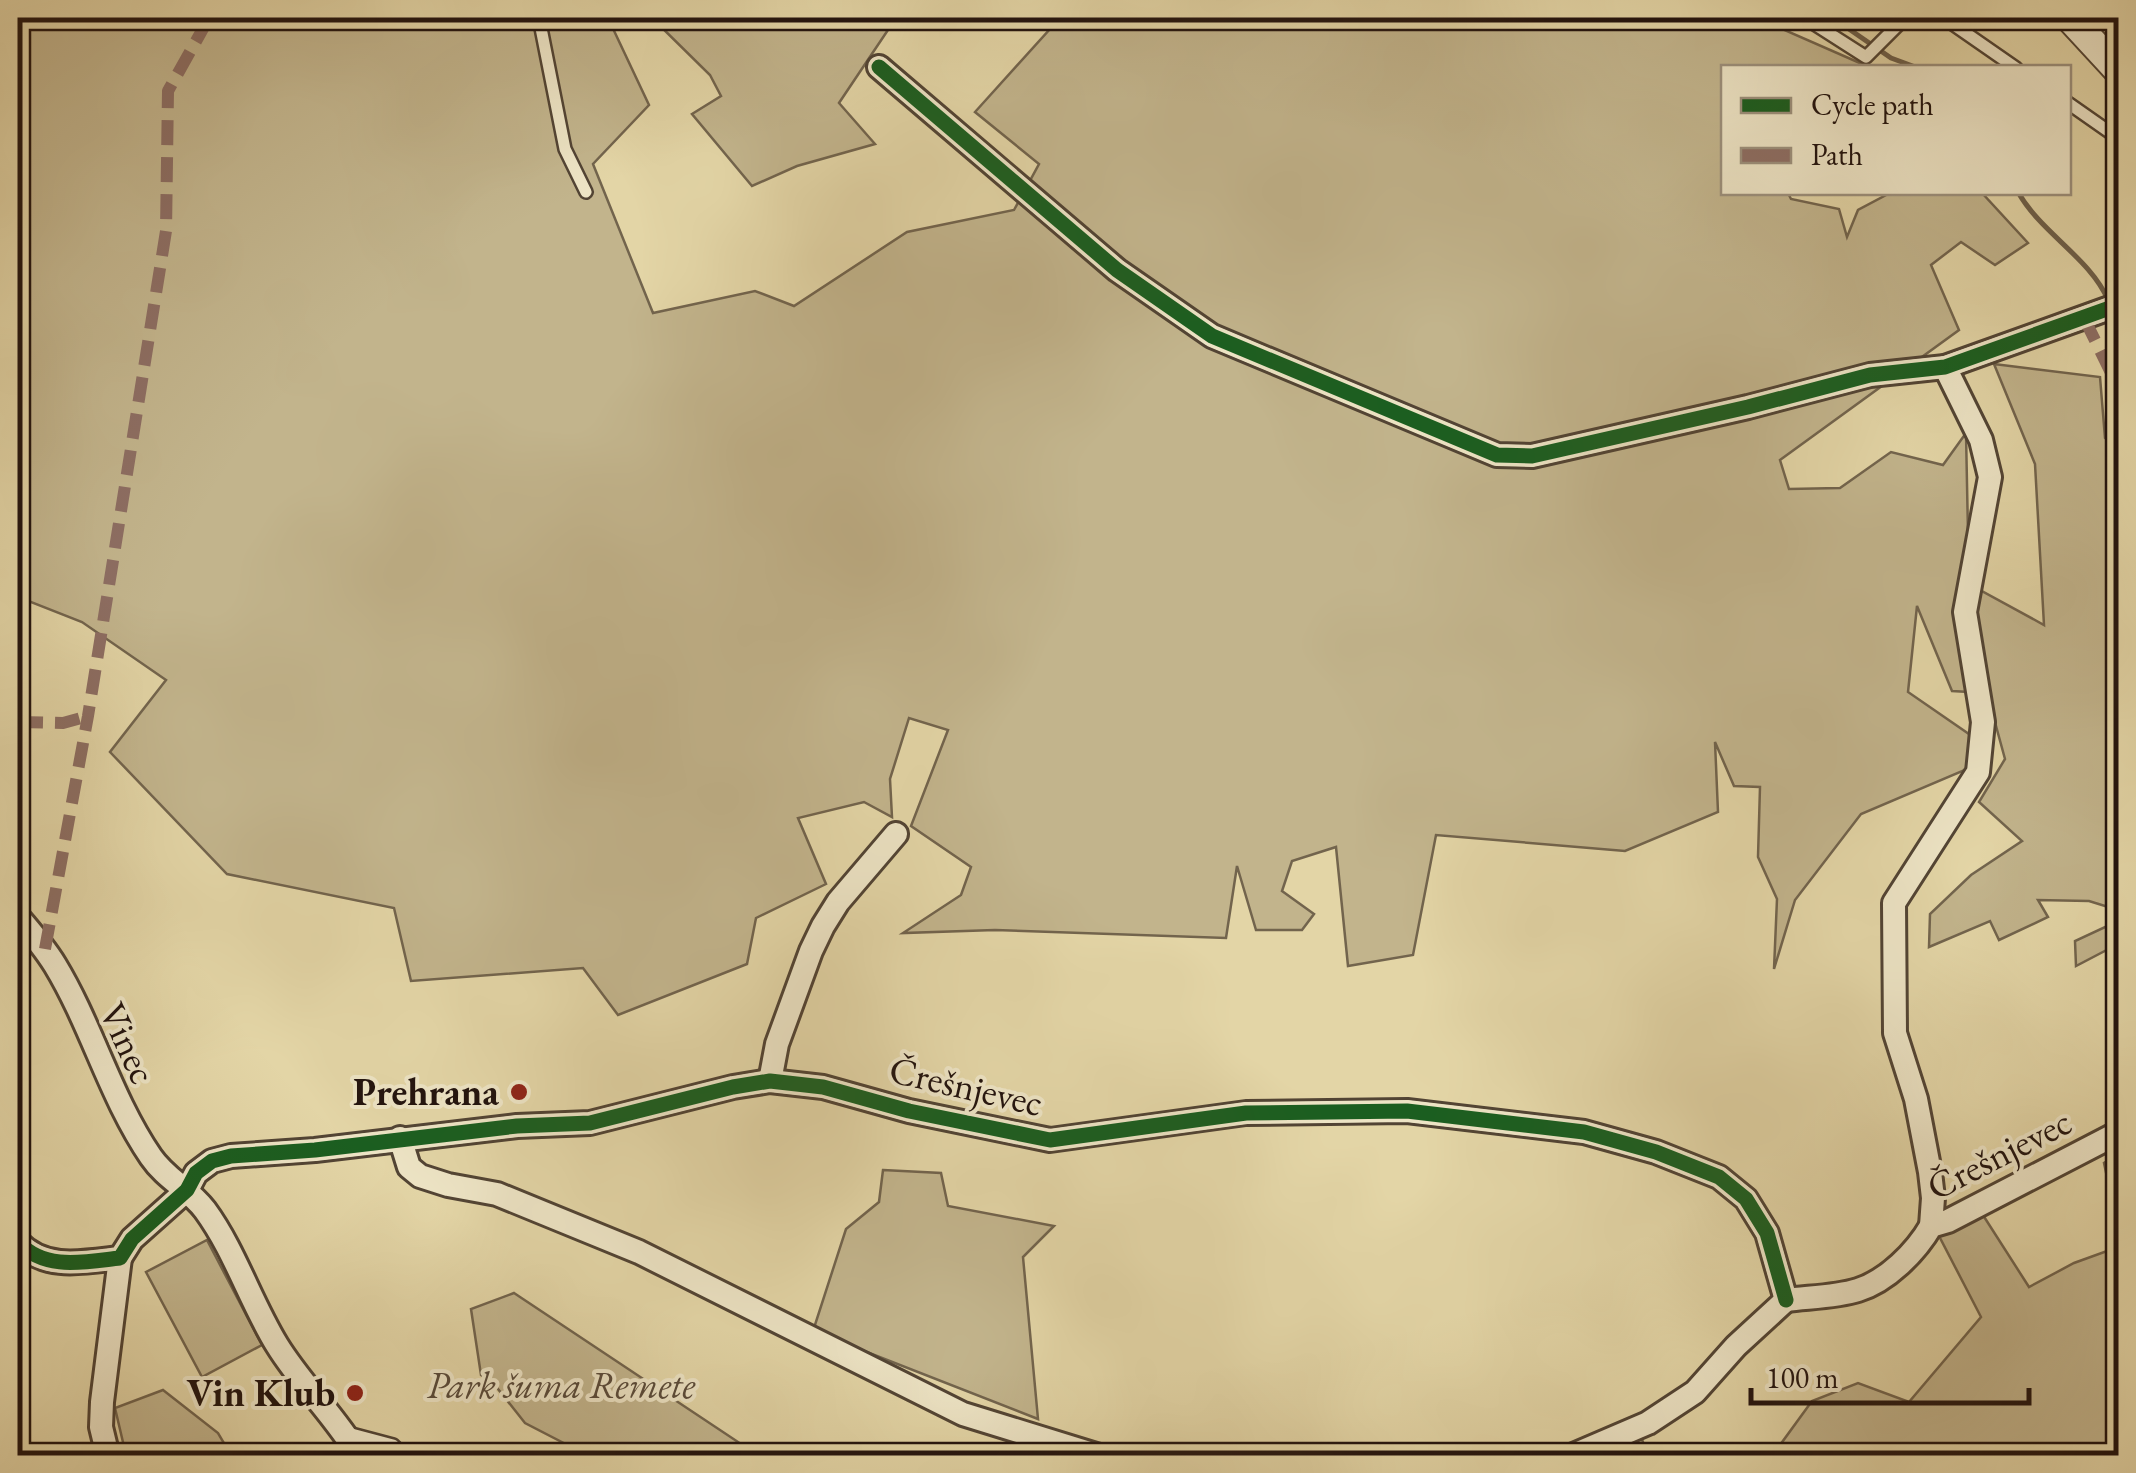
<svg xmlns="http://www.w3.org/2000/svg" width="2136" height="1473" viewBox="0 0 2136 1473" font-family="'EB Garamond',serif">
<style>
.green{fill:#c2b48c;stroke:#72644d;stroke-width:2.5}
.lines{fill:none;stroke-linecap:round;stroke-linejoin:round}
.stream{stroke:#6e604a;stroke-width:5}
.service-casing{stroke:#524434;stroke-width:16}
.minor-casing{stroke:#524434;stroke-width:28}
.tertiary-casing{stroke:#524434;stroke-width:32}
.service{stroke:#ede4c5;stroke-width:11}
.minor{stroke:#ede4c5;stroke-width:22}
.tertiary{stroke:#ede4c5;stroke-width:28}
.quiet{stroke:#8d6e63;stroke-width:12;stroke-dasharray:25 12;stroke-linecap:butt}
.cycleway-casing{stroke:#ede4c5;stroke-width:21}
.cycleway{stroke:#1b5e20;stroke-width:15}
.poi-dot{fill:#8f2418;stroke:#ede4c5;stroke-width:4}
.labels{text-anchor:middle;stroke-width:8;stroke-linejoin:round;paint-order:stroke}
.street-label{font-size:38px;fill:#22130e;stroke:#ede4c5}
.poi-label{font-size:38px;font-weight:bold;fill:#22130e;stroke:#ede4c5;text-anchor:end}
.park-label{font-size:38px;font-style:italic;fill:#5a4b3a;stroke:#ede4c5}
</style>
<rect width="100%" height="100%" fill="#e3d5a6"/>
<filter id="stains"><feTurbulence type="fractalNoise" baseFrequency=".002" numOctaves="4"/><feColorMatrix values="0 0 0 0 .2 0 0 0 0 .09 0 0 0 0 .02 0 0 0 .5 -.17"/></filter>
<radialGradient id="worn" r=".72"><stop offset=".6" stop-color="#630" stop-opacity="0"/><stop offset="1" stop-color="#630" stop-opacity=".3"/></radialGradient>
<g class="green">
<path d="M18,18H608L649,105L593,164L653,313L755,291L794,306L907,232L1014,210L1039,164L975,112L1060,18H1757L1869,67L1724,68V192L1788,193L1791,199L1839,209L1847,237L1858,210L1890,193H1982L2028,243L1995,265L1961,242L1931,265L1959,330L1780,460L1789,489L1840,488L1891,452L1943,465L1966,433L1969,584L2044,625L2035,464L1994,364L2100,377L2105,438L2118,449V910L2089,901L2038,900L2048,917L1999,940L1990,921L1929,947L1930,914L1971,875L2022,841L1979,802L2005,759L1987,693L1952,691L1917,606L1908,692L1979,741V764L1861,814L1795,900L1774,969L1777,899L1758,857L1760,787L1734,786L1715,742L1718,812L1625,851L1436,835L1413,955L1348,966L1336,847L1292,861L1282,891L1314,914L1302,930H1256L1237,866L1226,938L995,930L903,933L961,895L971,867L911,826L948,730L909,718L890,779L892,817L864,802L798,818L826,884L756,918L747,964L618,1015L583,968L411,981L394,908L227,874L110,752L166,680L82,622L18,597Z"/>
<path d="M652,18H896L839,103L875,144L797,166L752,186L692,114L721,96L710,75Z"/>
<path d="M2118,921V944L2076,966L2075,941Z"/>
<path d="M2118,1155V1230L2104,1163Z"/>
<path d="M883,1170L941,1173L948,1206L1054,1226L1023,1257L1038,1419L813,1331L846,1229L879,1202Z"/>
<path d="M1981,1212L2029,1287L2074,1263L2118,1247V1455L1772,1456L1812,1401L1858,1383L1909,1402L1981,1317L1938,1234Z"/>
<path d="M207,1240L262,1345L202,1377L146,1272Z"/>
<path d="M514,1293L747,1448L763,1455H587L525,1423L494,1384L481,1375L471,1309Z"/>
<path d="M163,1390L218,1433L231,1455H126L115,1408Z"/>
<path d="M1641,1437L1648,1455L1587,1456Z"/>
</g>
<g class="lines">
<g class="stream">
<path d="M1833,18L1891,58L1918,68"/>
<path d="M2018,192C2041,233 2090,258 2108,300"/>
</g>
<defs>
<g id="service">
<path d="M539,18L565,149L586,192"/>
<path d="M1805,18L1866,57L1905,18"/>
<path d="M1944,18L2016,68"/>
<path d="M2068,103L2118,138"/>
<path d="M344,1432L393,1445L404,1456"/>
</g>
<g id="minor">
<path d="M879,67L1117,270L1212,336L1497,455L1532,456L1748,407L1870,375L1945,367L2118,305"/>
<path d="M18,917C31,932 44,947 55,965C92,1026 110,1097 151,1157C166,1179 189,1189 205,1210C235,1251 250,1301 277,1345C301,1384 335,1416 359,1456"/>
<path d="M770,1081L777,1044L811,951L823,926L838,902L896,834"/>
<path d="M400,1138L409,1167L420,1176L448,1185L497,1194L639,1252L963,1414L1099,1456"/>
<path d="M1931,1226L1933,1198L1930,1172L1916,1099L1895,1033L1894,903L1978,772L1983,722L1965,612L1990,477L1981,440L1945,367"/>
<path d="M18,1242C45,1271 84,1262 120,1258L132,1239L187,1190L196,1173L212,1161L231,1156L315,1150L517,1126L590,1123L733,1087L770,1081L823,1087L909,1111L1050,1140L1246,1113L1407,1111L1584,1132L1656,1152L1719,1177L1746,1199L1767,1233L1786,1300"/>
<path d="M1786,1300C1809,1297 1836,1297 1858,1290C1887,1281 1916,1252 1931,1226L1948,1221L2118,1133"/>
<path d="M108,1456L101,1427L102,1402L120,1258"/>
<path d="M1571,1456L1648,1423L1695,1392L1736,1346L1786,1300"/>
</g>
<path id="tertiary" d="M2070,18L2118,70"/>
</defs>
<use href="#service" class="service-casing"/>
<use href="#minor" class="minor-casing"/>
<use href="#tertiary" class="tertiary-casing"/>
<use href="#service" class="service"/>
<use href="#minor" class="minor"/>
<use href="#tertiary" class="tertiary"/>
<g class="quiet">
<path d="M2084,318L2118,387"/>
<path d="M18,722L63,723L88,716"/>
<path d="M45,949L88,716L166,231L168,91L209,18"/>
</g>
<defs>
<g id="cycleway">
<path d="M879,67L1117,270L1212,336L1497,455L1532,456L1748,407L1870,375L1945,367L2118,305"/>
<path d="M18,1242C45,1271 84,1262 120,1258L132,1239L187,1190L196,1173L212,1161L231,1156L315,1150L517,1126L590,1123L733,1087L770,1081L823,1087L909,1111L1050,1140L1246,1113L1407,1111L1584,1132L1656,1152L1719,1177L1746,1199L1767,1233L1786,1300"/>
</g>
</defs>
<use href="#cycleway" class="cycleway-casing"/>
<use href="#cycleway" class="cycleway"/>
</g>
<g class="poi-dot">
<circle cx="519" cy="1092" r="10"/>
<circle cx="355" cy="1393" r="10"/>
</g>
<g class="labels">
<g class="street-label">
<text transform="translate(128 1043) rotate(65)" y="13">Vinec</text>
<text transform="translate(966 1086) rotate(13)" y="13">Črešnjevec</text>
<text transform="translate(1999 1154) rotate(-27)" y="13">Črešnjevec</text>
</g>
<g class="poi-label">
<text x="499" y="1105">Prehrana</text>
<text x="335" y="1406">Vin Klub</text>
</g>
<g class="park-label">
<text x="561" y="1398">Park šuma Remete</text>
</g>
</g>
<rect width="2136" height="1473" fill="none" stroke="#e3d5a6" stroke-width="60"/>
<rect x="20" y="20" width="2096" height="1433" fill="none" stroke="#22130e" stroke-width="5"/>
<rect x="30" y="30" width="2076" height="1413" fill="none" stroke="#22130e" stroke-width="2.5"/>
<rect x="1721" y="65" width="350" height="130" fill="#ede4c5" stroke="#9c907c" stroke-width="2.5"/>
<rect x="1741" y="98" width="50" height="15" fill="#1b5e20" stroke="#9c907c" stroke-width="2.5"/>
<text x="1811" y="115" font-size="30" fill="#22130e">Cycle path</text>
<rect x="1741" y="148" width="50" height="15" fill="#8d6e63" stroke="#9c907c" stroke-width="2.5"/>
<text x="1811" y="165" font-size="30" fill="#22130e">Path</text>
<path d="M1751 1388v15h278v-15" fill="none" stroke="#22130e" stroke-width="5"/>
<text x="1766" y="1388" font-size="30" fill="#22130e" stroke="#ede4c5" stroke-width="8" paint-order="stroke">100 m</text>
<rect width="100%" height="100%" filter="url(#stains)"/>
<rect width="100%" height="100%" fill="url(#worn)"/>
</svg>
